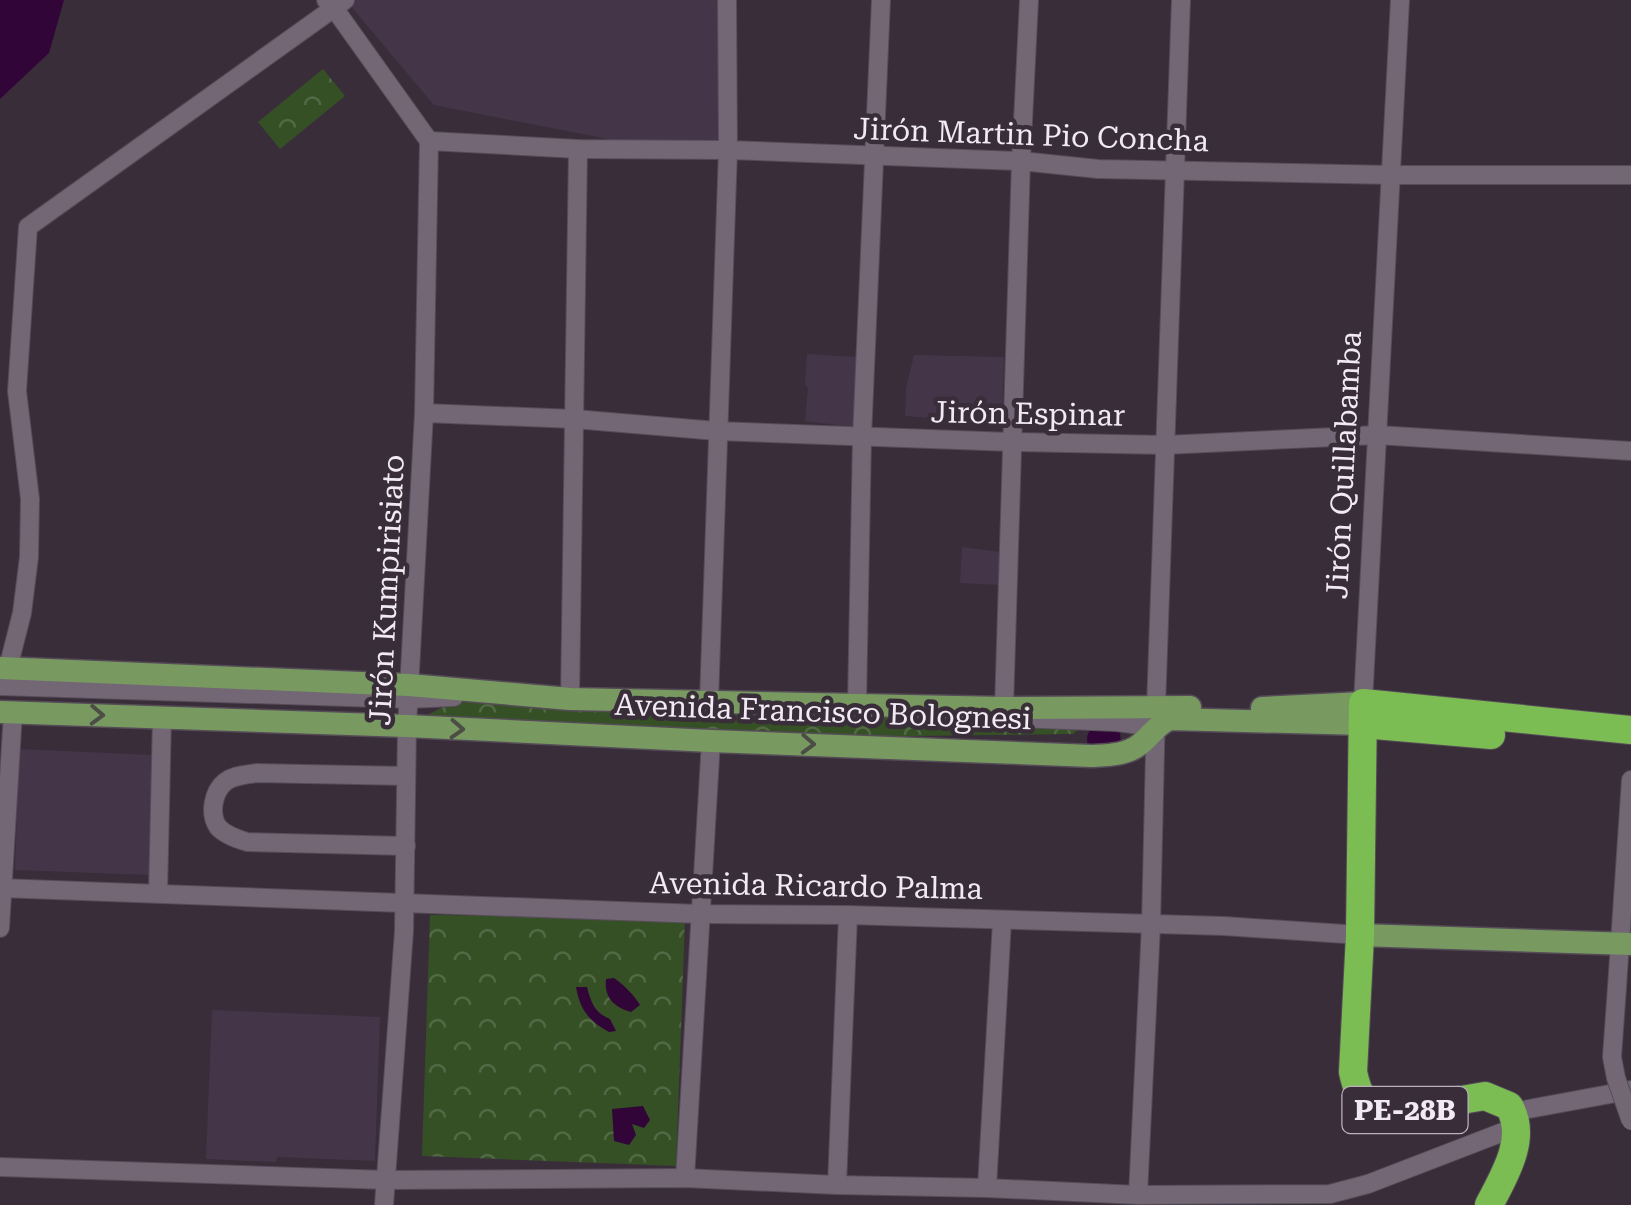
<svg xmlns="http://www.w3.org/2000/svg" width="1631" height="1205" viewBox="0 0 1631 1205" font-family="'Roboto Serif',serif">
<style>
.built{fill:#453548}
.park{fill:url(#park-crowns)}
.water{fill:#310538}
.lines{fill:none;stroke-linecap:round;stroke-linejoin:round}
.minor-casing{stroke:#564c58;stroke-width:20}
.major-casing{stroke:#564c58;stroke-width:25}
.highway-casing{stroke:#564c58;stroke-width:30}
.minor{stroke:#736675;stroke-width:18}
.major{stroke:#789a61;stroke-width:22}
.highway{stroke:#7cbd53;stroke-width:28}
.minor-bridge-casing{stroke:#564c58;stroke-width:20;stroke-linecap:butt}
.minor-bridge{stroke:#736675;stroke-width:18}
.oneway{stroke:#4c4e46}
.labels{text-anchor:middle;stroke-width:9;stroke-linejoin:round;paint-order:stroke}
.shield{fill:#392d3a;stroke:#bab1bc;stroke-width:2.5}
.shield-label{font-size:28px;font-weight:bold;fill:#f1eaf3}
.street-label{font-size:30px;fill:#f1eaf3;stroke:#392d3a}
</style>
<defs>
<pattern id="park-crowns" width="20" height="18" patternUnits="userSpaceOnUse" patternTransform="scale(2.5)"><rect width="20" height="18" fill="#355025"/><path d="M2 6a3 3 0 1 1 6 0M12 15a3 3 0 1 1 6 0" fill="none" stroke="#536945"/></pattern>
</defs>
<rect width="100%" height="100%" fill="#392d3a"/>
<g class="built">
<path d="M354,0H720L722,145L628,143L434,105L349,4Z"/>
<path d="M807,354L857,357L853,427L805,421L808,388L805,384Z"/>
<path d="M914,355L1004,357L1002,424L905,416L906,388Z"/>
<path d="M962,547L1000,552V585L960,583Z"/>
<path d="M19,749L153,755L150,875L15,870Z"/>
<path d="M212,1010L380,1017L375,1161L277,1157L276,1162L206,1159Z"/>
</g>
<g class="park">
<path d="M323,69L345,96L280,149L258,122Z"/>
<path d="M466,696L709,701L1084,724L1073,734L575,740L423,717Z"/>
<path d="M430,915L685,918L676,1166L422,1156Z"/>
</g>
<g class="water">
<path d="M0,0H64L49,53L0,99Z"/>
<path d="M1095,727L1120,730L1121,746H1088C1086,737 1087,731 1095,727Z"/>
<path d="M614,978C624,985 634,995 640,1005L631,1012C614,1007 604,998 606,979Z"/>
<path d="M576,987H587C591,1003 595,1013 610,1019L616,1031L609,1032C589,1021 580,1010 576,987Z"/>
<path d="M643,1106L650,1120L644,1128L632,1124L636,1135L629,1145L614,1141L612,1109Z"/>
</g>
<g class="lines">
<defs>
<g id="minor">
<path d="M326,0L334,8L429,141L424,413L407,726L404,931L384,1205"/>
<path d="M429,141L578,149L728,150L1021,161L1098,169L1392,175H1631"/>
<path d="M424,413L574,419L717,431L1011,442L1165,445L1378,435L1631,451"/>
<path d="M8,668L22,613L29,557L30,499L17,391L28,227L345,0"/>
<path d="M0,686L408,699L454,697"/>
<path d="M570,699L578,149"/>
<path d="M709,701L728,150L727,0"/>
<path d="M1363,703L1400,0"/>
<path d="M857,704L862,437L881,0"/>
<path d="M1004,708L1021,161L1029,0"/>
<path d="M1015,718L1117,722L1155,727"/>
<path d="M406,846L247,842C237,839 225,835 218,827C209,814 213,792 225,782C234,775 245,775 256,773L406,776"/>
<path d="M0,888L700,914L848,915L1224,926L1360,935"/>
<path d="M158,893L162,718"/>
<path d="M0,928L13,712"/>
<path d="M1617,987L1631,780"/>
<path d="M1513,1112L1631,1090"/>
<path d="M0,1167L387,1180L685,1178L837,1185L987,1188L1138,1195L1330,1194L1368,1184L1516,1127"/>
<path d="M685,1178L711,741"/>
<path d="M837,1185L848,915"/>
<path d="M987,1188L1002,921"/>
<path d="M1138,1195L1151,925L1156,707L1181,0"/>
</g>
<g id="major">
<path d="M0,668L409,685L570,699L1004,708L1190,707"/>
<path d="M1262,708L1363,703"/>
<path d="M0,712L407,726L711,741L1092,756C1108,755 1126,755 1139,745C1151,736 1156,725 1170,719L1363,724"/>
<path d="M1360,935L1631,944"/>
</g>
<g id="highway">
<path d="M1363,724L1491,735"/>
<path d="M1489,1205C1504,1176 1528,1138 1509,1106L1485,1096L1397,1111C1367,1110 1359,1101 1353,1072L1360,935L1363,703L1631,730"/>
</g>
</defs>
<use href="#minor" class="minor-casing"/>
<use href="#major" class="major-casing"/>
<use href="#highway" class="highway-casing"/>
<use href="#minor" class="minor"/>
<use href="#major" class="major"/>
<use href="#highway" class="highway"/>
<defs>
<path id="minor-bridge" d="M1617,987L1612,1057L1616,1078L1631,1121"/>
</defs>
<use href="#minor-bridge" class="minor-bridge-casing"/>
<use href="#minor-bridge" class="minor-bridge"/>
</g>
<defs><path id="oneway-chevron" d="M-2-3.5L2.5 0L-2 3.5" fill="none" stroke-width="1.6" stroke-linecap="round" stroke-linejoin="round" transform="scale(2.5)"/></defs>
<g class="oneway">
<use href="#oneway-chevron" transform="translate(97 715) rotate(2)"/>
<use href="#oneway-chevron" transform="translate(457 729) rotate(3)"/>
<use href="#oneway-chevron" transform="translate(808 744) rotate(2)"/>
</g>
<g class="labels">
<rect class="shield" x="1342.5" y="1087" width="125" height="46" rx="8"/>
<g class="shield-label">
<text x="1405" y="1120">PE-28B</text>
</g>
<g class="street-label">
<text transform="translate(1031 135) rotate(2)" y="10">Jirón Martin Pio Concha</text>
<text transform="translate(1028 414) rotate(1)" y="10">Jirón Espinar</text>
<text transform="translate(1344 465) rotate(-87)" y="10">Jirón Quillabamba</text>
<text transform="translate(387 590) rotate(-87)" y="10">Jirón Kumpirisiato</text>
<text transform="translate(823 712) rotate(2)" y="10">Avenida Francisco Bolognesi</text>
<text transform="translate(816 886) rotate(1)" y="10">Avenida Ricardo Palma</text>
</g>
</g>
</svg>
